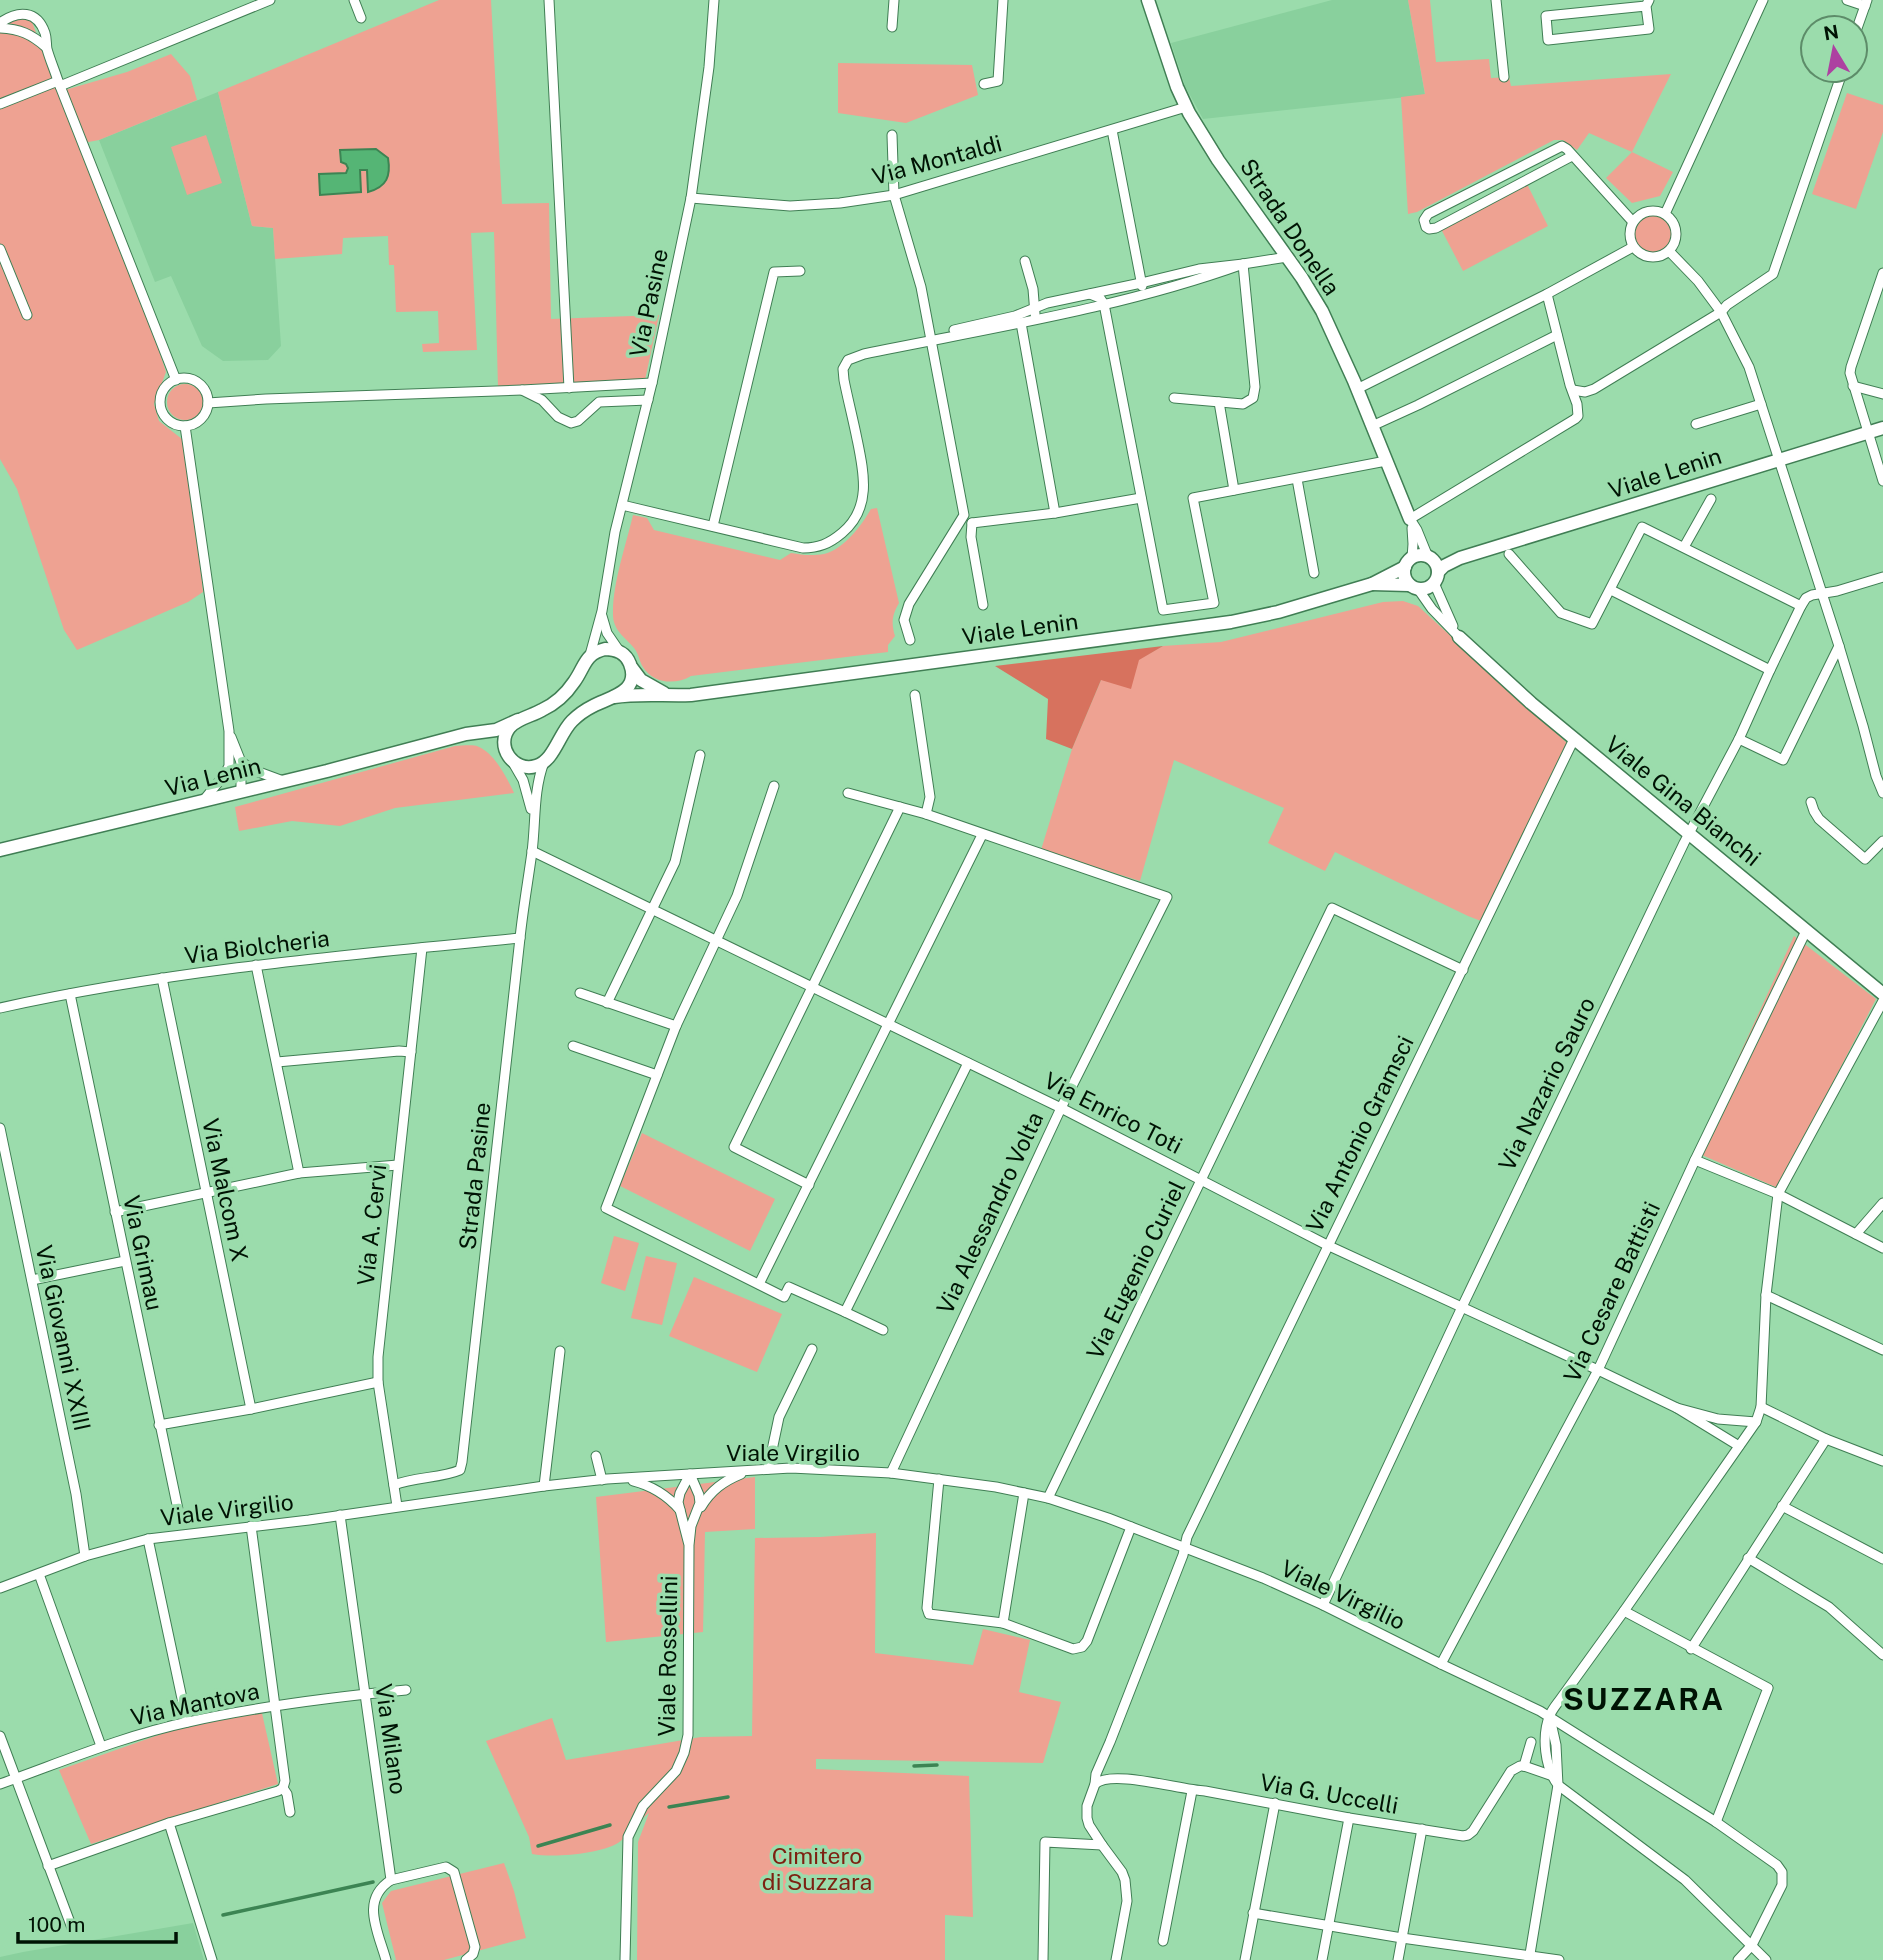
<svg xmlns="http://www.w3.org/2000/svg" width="1883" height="1960" viewBox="0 0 1883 1960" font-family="'Public Sans',sans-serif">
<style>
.built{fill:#89d09d}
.green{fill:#eea292}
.forest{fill:#d7725e}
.water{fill:#55b575;stroke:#3c8453;stroke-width:2}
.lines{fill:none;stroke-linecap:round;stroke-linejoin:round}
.stream{stroke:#3c8453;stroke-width:3.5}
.minor-casing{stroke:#407e54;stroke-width:11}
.tertiary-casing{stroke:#407e54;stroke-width:15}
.secondary-casing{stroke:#407e54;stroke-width:15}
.minor{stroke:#fff;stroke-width:9}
.tertiary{stroke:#fff;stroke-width:12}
.secondary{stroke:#fff;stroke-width:12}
.labels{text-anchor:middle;stroke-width:7;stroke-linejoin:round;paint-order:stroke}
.street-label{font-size:23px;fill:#001304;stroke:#9bdcac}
.park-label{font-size:23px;fill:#7d2111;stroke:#9bdcac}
.district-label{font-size:30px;font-weight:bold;letter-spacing:2px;fill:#001304;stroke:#9bdcac}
</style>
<rect width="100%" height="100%" fill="#9bdcac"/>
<g class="built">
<path d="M1332,0H1408L1425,95L1203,119L1185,86L1171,43Z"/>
<path d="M218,92L252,226L273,228L281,346L268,360L223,361L202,346L171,276L155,282L99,140Z"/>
<path d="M193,1923L204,1960H0V1957L23,1952Z"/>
</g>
<g class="green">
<path d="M439,0H491L502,204L549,203L551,319L659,315L645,380L498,388L494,232L471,233L477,350L423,352L422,344L439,343L438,311L396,312L394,265H389L388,236L343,238L342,254L275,259L273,228L252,226L218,92Z"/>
<path d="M1408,0H1430L1436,62L1489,59L1491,78L1509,77L1511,86L1671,74L1632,152L1673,172L1660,196L1632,203L1606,178L1632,152L1589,133L1577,150L1563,140H1554L1417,212L1408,214L1401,97L1425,94Z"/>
<path d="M28,11L58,92L127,72L171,54L190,76L197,100L99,140L78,144L139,290L166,372L154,404L159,421L187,443L203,592L188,602L77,650L64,630L17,489L0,459V21Z"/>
<path d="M838,63L972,65L978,95L906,123L838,113Z"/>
<path d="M1847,93L1883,105V132L1856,209L1812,194Z"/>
<path d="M206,135L222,183L187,195L171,147Z"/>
<path d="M1527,184L1548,226L1463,271L1441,229Z"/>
<circle cx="1654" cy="233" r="20"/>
<circle cx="185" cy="402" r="18"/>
<path d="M877,508L899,603C892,615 891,623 895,636L888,645V652L691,676C676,685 653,684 643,667C639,661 639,654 634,648C624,636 612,630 613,612C613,582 626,545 633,515L647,518L654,530L780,560L791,553C802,555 812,556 824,554C843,550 862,525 871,509Z"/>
<path d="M1403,601L1418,606L1567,743L1481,921L1468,916L1335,852L1325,871L1268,843L1284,808L1174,760L1140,881L1041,850L1072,749L1101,680L1163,646L1221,642L1383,602Z"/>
<path d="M455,746C462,746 473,744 479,747C495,754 507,778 514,793L395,808L340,826L292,821L239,831L235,807Z"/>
<path d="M1794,936L1876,999L1778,1188L1695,1152Z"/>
<path d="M642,1133L775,1199L750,1251L620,1186Z"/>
<path d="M614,1236L639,1243L625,1291L601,1283Z"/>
<path d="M646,1256L677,1263L662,1325L631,1318Z"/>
<path d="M694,1277L782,1314L757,1372L669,1336Z"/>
<path d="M755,1477V1529L705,1532L703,1632L606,1642L596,1497Z"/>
<path d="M876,1533L875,1653L973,1665L983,1629L1030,1640L1019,1692L1061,1702L1043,1763L816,1759V1769L969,1776L973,1917L945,1915V1960H637L638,1842L649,1813C638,1821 630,1835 618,1843C599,1854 555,1858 532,1854L529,1837L486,1741L552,1718L566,1760L701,1737L752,1736L755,1538L820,1537Z"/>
<path d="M261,1709L278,1784L91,1844L59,1770L187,1725Z"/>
<path d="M504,1863L514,1891L526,1938L444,1960H396L382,1903L391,1891Z"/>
</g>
<path class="forest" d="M1163,646L1139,660L1131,689L1101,680L1072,749L1046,739L1048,699L995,666Z"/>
<path class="water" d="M376,149L388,158C391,176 387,187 368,192L367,170H360L361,192L320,195L319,174L346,173L348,168L346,164L341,162L340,150Z"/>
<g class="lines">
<g class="stream">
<path d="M914,1766L937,1765"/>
<path d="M669,1807L728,1797"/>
<path d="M538,1846L610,1825"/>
<path d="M223,1915L373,1882"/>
</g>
<defs>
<g id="minor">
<path d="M354,0L361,18"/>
<path d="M549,0L569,388"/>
<path d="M1496,0L1504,77"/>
<path d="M1847,0L1865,6"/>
<path d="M1646,6L1546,16L1548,40L1649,29L1646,6L1649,0"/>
<path d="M0,23C18,10 37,10 45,33C47,39 46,44 47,49C50,60 55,71 58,81L176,380"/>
<path d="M892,27L894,0"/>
<path d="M0,28C20,29 31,34 46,47"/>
<path d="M1855,34L1867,0"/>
<path d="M984,84L998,81L1003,0"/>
<path d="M60,86L270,0"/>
<path d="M0,104L58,81"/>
<path d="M1112,130L1142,286"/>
<path d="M892,135L894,195L921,287L964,515L909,604L904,620L910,640"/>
<path d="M1572,156L1436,228L1429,229L1426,227L1424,220L1428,214L1562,146L1567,149L1633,222"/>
<path d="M691,198L790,206L840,203L894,195L1186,107"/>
<circle cx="1653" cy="234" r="23"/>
<path d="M1665,214L1763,0"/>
<path d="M0,249L27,315"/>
<path d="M1669,251L1698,281L1721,312L1749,367L1839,646L1863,726L1876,776L1883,793"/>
<path d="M1025,261L1033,289L1035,314"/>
<path d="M1883,273L1851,367L1850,373L1883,481"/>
<path d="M1090,294L1100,298L1104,304L1163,610L1214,603L1193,498L1386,461"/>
<path d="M1021,323L1055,513"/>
<path d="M954,330L1015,316L1047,303L1141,283L1199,269L1243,264L1287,257"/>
<circle cx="184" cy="402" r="24"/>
<path d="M1853,386L1883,394"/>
<path d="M1357,389L1547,294L1633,247"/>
<path d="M1573,390L1585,392L1594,389L1721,312L1727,305L1773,274L1843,70"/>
<path d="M1174,398L1243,404L1253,398L1255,387L1243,264"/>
<path d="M648,400L599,402L578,421L571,423L558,417L542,400L522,390L652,383"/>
<path d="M1219,402L1234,490"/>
<path d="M208,403L266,399L522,390"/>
<path d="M1696,424L1761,404"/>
<path d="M185,426L229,731V766L225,774L203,801"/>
<path d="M1372,426L1418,405L1557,335"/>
<path d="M1297,479L1314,573"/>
<path d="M622,505L803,548C818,548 829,544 842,533C872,508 864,473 857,439C853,419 848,400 844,380L843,369L848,360L864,354C991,328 1121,308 1243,264"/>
<path d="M1410,519L1575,419L1578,416L1577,404L1570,385L1547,294"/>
<path d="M1410,519L1417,530L1428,557"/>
<path d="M972,523L1055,513L1141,498"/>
<path d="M972,523L971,537L983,605"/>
<path d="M713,526L774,272L800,271"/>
<path d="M1684,547L1711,499"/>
<path d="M1509,554L1561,613L1592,624L1642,527L1801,606"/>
<path d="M1412,558L1413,544L1412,528"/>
<path d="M1434,583L1453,626"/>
<path d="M1418,589L1432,609L1459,637"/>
<path d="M1611,590L1770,670"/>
<path d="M602,616L607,633L620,652"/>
<path d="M590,655L602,611L615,532L652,383L691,198L709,67L714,0"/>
<path d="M915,695L930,797L926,814"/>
<path d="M231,737L241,762L256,771L283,781"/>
<path d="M1739,739L1783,760L1839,646"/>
<path d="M512,761L523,780L531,809"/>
<path d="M774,786L737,896L676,1026L606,1208L784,1297L789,1287L845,1312L968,1063"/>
<path d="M241,792V762"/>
<path d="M848,793L926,814L1167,897L1061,1108L891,1473"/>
<path d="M1811,802L1814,811L1819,819L1865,859L1883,841"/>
<path d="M532,851L1061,1108L1327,1245L1598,1370L1677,1408"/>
<path d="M256,965L299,1173"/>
<path d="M162,978L251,1409"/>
<path d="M580,993L676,1026"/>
<path d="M70,994L180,1519"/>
<path d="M607,1003L675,862L700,755"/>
<path d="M0,1008C171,970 346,955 520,938"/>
<path d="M573,1046L657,1075"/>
<path d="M277,1062L399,1051L411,1052"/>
<path d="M0,1128L76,1494L85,1556"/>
<path d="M1695,1160L1778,1194L1883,1248"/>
<path d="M809,1185L734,1147L900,807"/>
<path d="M115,1212L299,1173L398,1165"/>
<path d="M1856,1234L1883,1203"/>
<path d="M32,1280L125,1261"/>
<path d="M759,1284L982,835"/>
<path d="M1766,1295L1883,1350"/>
<path d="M845,1312L883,1330"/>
<path d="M1761,1407L1826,1439L1883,1461"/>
<path d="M159,1425L251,1409L378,1382"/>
<path d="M1739,1446L1677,1408L1718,1419L1756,1422"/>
<path d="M596,1456L602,1480"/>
<path d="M768,1469L779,1417L812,1349"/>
<path d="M939,1479L927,1608L929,1614L1003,1623L1073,1649L1082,1647L1087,1641L1131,1527"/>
<path d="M633,1481C653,1486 667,1495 680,1510"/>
<path d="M394,1485C414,1477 442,1478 460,1470L462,1462L520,938C523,909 528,881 532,852C536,821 533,792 544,762"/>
<path d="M544,1486L560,1351"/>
<path d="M1048,1498L1332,908L1463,970"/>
<path d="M397,1506L378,1382V1357L422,948"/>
<path d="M1782,1506L1883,1559"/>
<path d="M701,1507C711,1490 724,1481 741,1474"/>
<path d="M340,1515L391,1880C360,1900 378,1931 386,1960"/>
<path d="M251,1526L285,1781L283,1788L287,1794L290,1812"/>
<path d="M148,1539L187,1722"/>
<path d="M1748,1558L1829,1607L1883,1655"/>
<path d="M39,1574L101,1746"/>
<path d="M0,1588L85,1556L148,1539L309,1520L544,1486L607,1479L791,1468L891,1473L996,1487L1048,1498L1108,1518L1263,1578L1323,1605L1441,1664L1540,1711L1716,1822L1777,1865L1782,1872V1885L1752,1945L1738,1960"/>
<path d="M1323,1605L1462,1307L1684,843L1739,739L1770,670L1801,606L1806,598L1812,595L1837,591L1883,577"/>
<path d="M1624,1611L1768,1688L1716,1822"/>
<path d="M1003,1623L1024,1493"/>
<path d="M1691,1649L1826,1439"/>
<path d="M1441,1664L1598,1370L1695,1160L1806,931"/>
<path d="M0,1736L72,1928"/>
<path d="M1524,1766L1550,1775"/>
<path d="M1524,1766L1531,1742"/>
<path d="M0,1784C62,1762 123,1736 188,1722C260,1706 333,1697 406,1690"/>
<path d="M1095,1784C1112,1769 1180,1790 1205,1791L1349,1818L1463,1836L1468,1835L1473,1831L1511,1771L1520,1766H1524"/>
<path d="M169,1823L212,1960"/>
<path d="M48,1866L169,1823L278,1791L283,1788"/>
<path d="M391,1880L446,1867L454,1872L475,1947L473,1954L466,1960"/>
<path d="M1253,1913L1402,1938L1559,1960"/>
<path d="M1163,1941L1192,1791"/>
<path d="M625,1960L628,1837L643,1806L676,1771L684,1753L688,1735L689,1545L691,1526L700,1503L699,1495L690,1474L680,1493L678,1502L689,1545"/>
<path d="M1043,1960L1045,1842L1102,1845"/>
<path d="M1116,1960L1127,1901L1125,1880L1122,1872L1102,1845L1089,1825L1087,1818V1806L1095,1784L1096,1774L1110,1742L1183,1555L1187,1537L1574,739"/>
<path d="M1245,1960L1275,1803"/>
<path d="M1322,1960L1349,1818"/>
<path d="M1398,1960L1422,1829"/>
<path d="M1529,1960L1558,1785L1556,1745L1550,1718"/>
<path d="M1766,1960L1685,1880L1558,1785C1545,1768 1541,1736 1550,1715C1552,1710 1556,1705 1559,1701L1624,1611L1756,1422L1761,1407L1766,1295L1778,1194L1883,1001"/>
</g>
<g id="tertiary">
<path d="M1148,0L1177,87L1189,113L1218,160L1302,278L1322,311L1354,381L1410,519"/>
<path d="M1459,637L1531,703L1883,994"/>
</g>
<g id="secondary">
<circle cx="1421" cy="572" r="17"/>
<path d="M1438,572L1444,566L1460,558L1883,428"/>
<path d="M1372,584L1409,585"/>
<path d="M605,649C616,649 626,653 630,664C641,692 610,697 593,706C585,710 578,715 572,721C559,734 554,761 536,766C514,773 494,746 510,727C518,718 532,716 542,710C555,704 566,694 574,682C585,667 584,654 605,649Z"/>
<path d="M632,668L641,680L664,693"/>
<path d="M614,697C639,693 665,696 691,695L1231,622L1278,612L1372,584L1405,567"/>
<path d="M0,850L327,771L466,734L496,730L518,720"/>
</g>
</defs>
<use href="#minor" class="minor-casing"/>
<use href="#tertiary" class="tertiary-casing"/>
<use href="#secondary" class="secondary-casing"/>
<use href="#minor" class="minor"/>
<use href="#tertiary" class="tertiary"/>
<use href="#secondary" class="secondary"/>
</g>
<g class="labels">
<g class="street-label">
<text transform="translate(937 160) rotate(-15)" y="8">Via Montaldi</text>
<text transform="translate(1290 227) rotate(56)" y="8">Strada Donella</text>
<text transform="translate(649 303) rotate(-78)" y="8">Via Pasine</text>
<text transform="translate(1665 473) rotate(-18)" y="8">Viale Lenin</text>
<text transform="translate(1020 629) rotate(-8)" y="8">Viale Lenin</text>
<text transform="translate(213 777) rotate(-14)" y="8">Via Lenin</text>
<text transform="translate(1683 801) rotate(39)" y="8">Viale Gina Bianchi</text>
<text transform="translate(257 947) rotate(-7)" y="8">Via Biolcheria</text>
<text transform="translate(1547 1084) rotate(-64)" y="8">Via Nazario Sauro</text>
<text transform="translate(1113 1113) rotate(27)" y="8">Via Enrico Toti</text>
<text transform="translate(1360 1134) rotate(-64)" y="8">Via Antonio Gramsci</text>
<text transform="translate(475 1176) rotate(-84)" y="8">Strada Pasine</text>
<text transform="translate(225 1190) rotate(78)" y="8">Via Malcom X</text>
<text transform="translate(990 1213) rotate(-65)" y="8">Via Alessandro Volta</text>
<text transform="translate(372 1225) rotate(-84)" y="8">Via A. Cervi</text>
<text transform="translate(143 1253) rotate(78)" y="8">Via Grimau</text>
<text transform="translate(1136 1270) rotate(-64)" y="8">Via Eugenio Curiel</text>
<text transform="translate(1612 1292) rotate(-65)" y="8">Via Cesare Battisti</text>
<text transform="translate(63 1338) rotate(78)" y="8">Via Giovanni XXIII</text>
<text x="793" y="1461">Viale Virgilio</text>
<text transform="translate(227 1510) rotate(-7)" y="8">Viale Virgilio</text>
<text transform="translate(1343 1595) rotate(25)" y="8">Viale Virgilio</text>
<text transform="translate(668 1656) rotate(-89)" y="8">Viale Rossellini</text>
<text transform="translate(195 1704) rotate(-12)" y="8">Via Mantova</text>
<text transform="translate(391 1739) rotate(82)" y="8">Via Milano</text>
<text transform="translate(1329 1794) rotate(10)" y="8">Via G. Uccelli</text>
</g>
<g class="park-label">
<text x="817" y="1864">Cimitero<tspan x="817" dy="26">di Suzzara</tspan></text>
</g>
<g class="district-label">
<text x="1644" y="1710">SUZZARA</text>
</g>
</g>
<g transform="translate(1834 49) rotate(350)"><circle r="33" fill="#9bdcac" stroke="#5d8c69" stroke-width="2"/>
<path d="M0-5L12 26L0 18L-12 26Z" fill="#ad41a1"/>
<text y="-10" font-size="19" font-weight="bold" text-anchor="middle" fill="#001304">N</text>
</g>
<path d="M18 1932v10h158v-10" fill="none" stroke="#001304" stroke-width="3.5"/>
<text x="28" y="1932" font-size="21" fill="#001304" stroke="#9bdcac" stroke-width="5" paint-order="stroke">100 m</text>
</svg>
